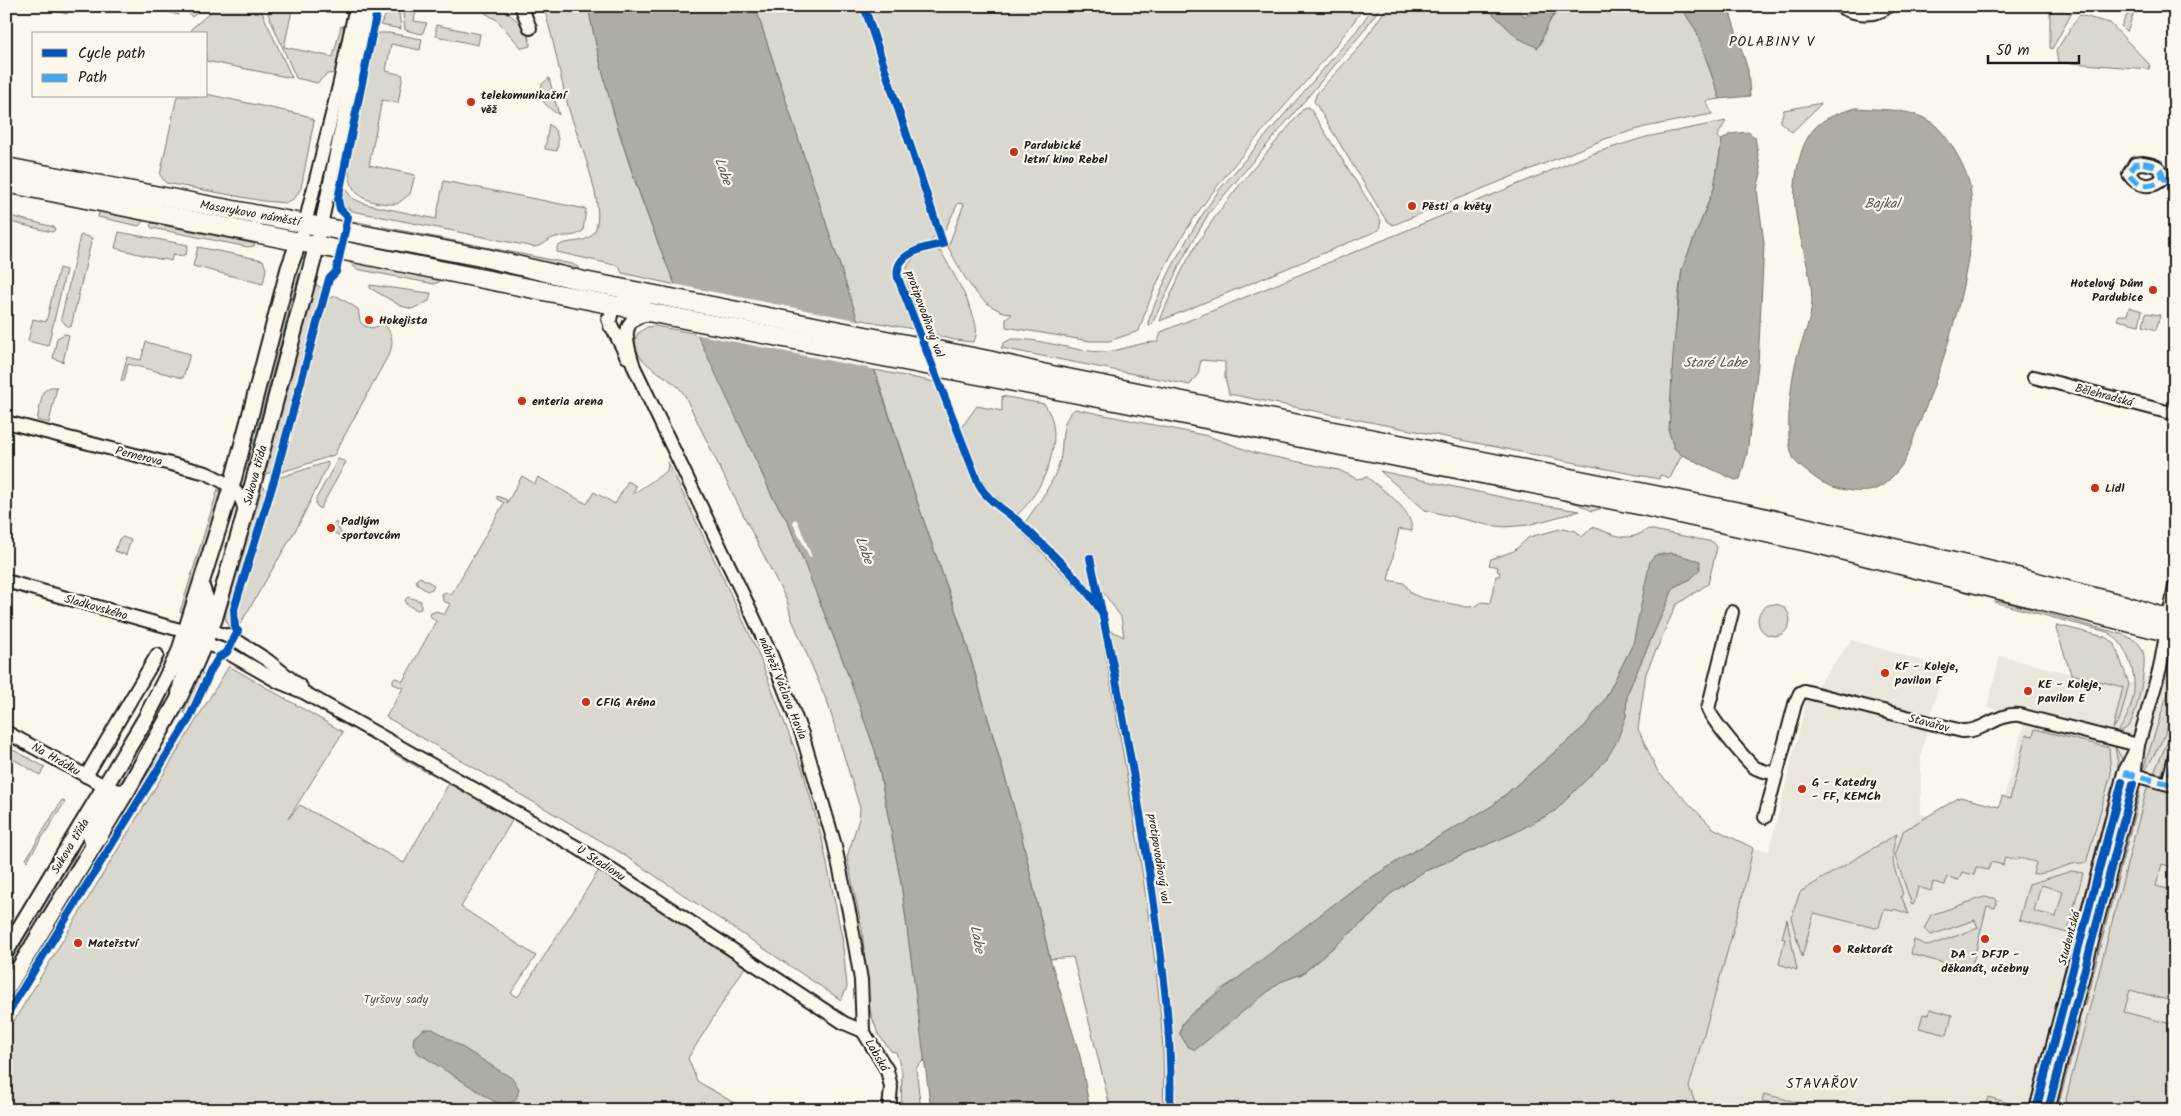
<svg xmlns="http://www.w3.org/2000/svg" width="2181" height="1116" viewBox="0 0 2181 1116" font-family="Kalam,sans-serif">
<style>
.built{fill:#eae6dc}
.green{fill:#dad7ce;stroke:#7b7a75;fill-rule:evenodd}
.water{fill:#afaca5;stroke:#74726e}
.pier{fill:#fbf7ec}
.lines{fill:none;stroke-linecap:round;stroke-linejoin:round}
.minor-casing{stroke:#1c1c1c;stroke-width:16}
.tertiary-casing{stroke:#1c1c1c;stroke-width:19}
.secondary-casing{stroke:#1c1c1c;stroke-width:21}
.minor{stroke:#fbf7ec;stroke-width:12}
.tertiary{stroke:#fbf7ec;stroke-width:15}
.secondary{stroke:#fbf7ec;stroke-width:18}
.quiet{stroke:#3fa9f5;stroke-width:6;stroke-dasharray:12 6;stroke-linecap:butt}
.cycleway-casing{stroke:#fbf7ec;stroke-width:11}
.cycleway{stroke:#0057b8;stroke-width:8}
.poi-dot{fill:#c8321e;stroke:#fbf7ec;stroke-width:2}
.labels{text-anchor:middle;stroke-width:4.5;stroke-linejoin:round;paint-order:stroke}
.poi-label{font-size:12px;font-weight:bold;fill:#1c1c1c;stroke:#fbf7ec;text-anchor:start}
.street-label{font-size:12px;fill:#1c1c1c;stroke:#fbf7ec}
.park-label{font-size:12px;fill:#555451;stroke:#fbf7ec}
.neighbourhood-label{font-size:14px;letter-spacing:1px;fill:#1c1c1c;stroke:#fbf7ec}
.water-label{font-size:14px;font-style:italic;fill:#575653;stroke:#fbf7ec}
</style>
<rect width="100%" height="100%" fill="#fbf7ec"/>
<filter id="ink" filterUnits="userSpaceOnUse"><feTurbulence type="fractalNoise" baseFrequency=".02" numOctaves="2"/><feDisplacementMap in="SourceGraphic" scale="10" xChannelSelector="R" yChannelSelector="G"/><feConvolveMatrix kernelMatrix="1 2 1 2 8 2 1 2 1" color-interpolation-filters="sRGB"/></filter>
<g filter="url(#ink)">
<path class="built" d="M1852,640L1943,667L1921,754V814L1995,831L2026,716L1987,707L2000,656L2123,687L2175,663V1110H1565L1690,1086L1741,903L1753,848L1769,851L1807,699Z"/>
<g class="green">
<path d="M32,6H69L67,14Z"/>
<path d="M156,6H172L179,15L155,9Z"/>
<path d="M182,6H206L192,17Z"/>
<path d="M218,6L260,8L292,78L206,61V34H191L192,28Z"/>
<path d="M271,6H293L284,47L333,57L341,26L348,28L338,73L327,74L317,83L296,78L268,14Z"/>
<path d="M391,6H398L401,29L380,25Z"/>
<path d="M486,6C504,6 531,27 530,46L522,48L519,45L497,20L485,13Z"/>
<path d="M543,6H588C606,100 637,198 676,285L622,273L619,266L557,252V247C568,238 585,246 594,232C609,209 575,132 568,106C559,73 554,39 543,6Z"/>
<path d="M755,6H860L935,236L929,243C873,249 901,297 913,329L857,319Z"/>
<path d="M868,6H1365C1288,117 1180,196 1139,331L1109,341H1090L1006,327V319L1012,314C977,308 963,274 948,247L964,204L958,203L943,234Z"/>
<path d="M1374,6H1381L1362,33L1209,213L1181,262L1152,324L1149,326L1148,322C1165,275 1190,231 1219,190L1357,30Z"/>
<path d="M1388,6H1485L1518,38L1541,44C1545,27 1550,18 1564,6H1680L1696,30L1720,99L1706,101L1712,114L1645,127L1605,139L1393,225L1386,220L1314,101L1317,93L1358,49Z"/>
<path d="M1515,6H1550L1545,10L1524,16Z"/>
<path d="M2132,6H2136L2127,32L2121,26Z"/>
<path d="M402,7L416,10L414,21L427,23L422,34L405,30Z"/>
<path d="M2050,8L2072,13L2052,49L2050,48Z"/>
<path d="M2079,15L2110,23L2150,65L2149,69L2058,62L2056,51Z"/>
<path d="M436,25L480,34L478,45L436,36Z"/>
<path d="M378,33H389L422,39L420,50L391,44L386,71L403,75L398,103L382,100L369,165L415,175L410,194L397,204C368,204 348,198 349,166L375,38Z"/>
<path d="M549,78L559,115C546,106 538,101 542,84Z"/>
<path d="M357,83L336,191L333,193Z"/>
<path d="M206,94L308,116L314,121L301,188L295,198L286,203L263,201L166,183L160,175L177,96H206Z"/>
<path d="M1822,103L1792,132L1780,122L1784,110Z"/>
<path d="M1309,107L1381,221L1379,230L1160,321C1163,311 1169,300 1173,290C1203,219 1257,167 1304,108Z"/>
<path d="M1726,121L1717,137L1722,140L1714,188L1682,269L1678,298L1669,432L1674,448L1682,455L1670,478L1660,475L1659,479L1627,473L1229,394L1225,377V362L1201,360L1198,374L1190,385L1001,348L1004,343L1011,339C1042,338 1073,352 1104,352C1122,351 1137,342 1158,342L1161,332L1591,154L1646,137Z"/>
<path d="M549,124C559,132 559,140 557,151L545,149Z"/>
<path d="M444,181L586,209L583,231C574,238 566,235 556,237C548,239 544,246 534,247L352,211L344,206L343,196L344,187L352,198L365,204L436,219Z"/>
<path d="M100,208L143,221L139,226L98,217Z"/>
<path d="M6,215L54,227L55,230L52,232L6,221Z"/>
<path d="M353,221L572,264L578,267L580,274L507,254L352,223Z"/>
<path d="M152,223L255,244L254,246L248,247L152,228L150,226Z"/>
<path d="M119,232L188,245L186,254L182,256L173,254L171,261L164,259L163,260L115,248Z"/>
<path d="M82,235L92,238L71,327L67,326L61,319L80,236Z"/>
<path d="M198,247L263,260L266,269L263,284L193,266Z"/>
<path d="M934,248L942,253C950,269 988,328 973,342C962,341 943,339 935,334C922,327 905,286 906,271C907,263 916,256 922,250Z"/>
<path d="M348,260L443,277L439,282L434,284L356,269Z"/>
<path d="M59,268L66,270L48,346L28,341L33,319L46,322Z"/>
<path d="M294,274L299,275L259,425L250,471L243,469Z"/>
<path d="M315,284L323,289L275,468L272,472L262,475L276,431Z"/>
<path d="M370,285L429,293H431L429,301L412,309L401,306L370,288Z"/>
<path d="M337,296L358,309L360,321L364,326L372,328L384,324C392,333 394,341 390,352L334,455L279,473L326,299Z"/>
<path d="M2129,307L2142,311L2139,325L2117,320L2119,315H2127Z"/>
<path d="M2146,313L2160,315L2156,330L2143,326Z"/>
<path d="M655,326L699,334L772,496L788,522L842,658L876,753L901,883L925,1059L916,1068L921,1110H901L902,1071L896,1052L891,1051L878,1034L870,1011L862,929L847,857L859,819L860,808L828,704L791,617L787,601C752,533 718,465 685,396C674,374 626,365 637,334L647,327Z"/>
<path d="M65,334L69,335L63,362L53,358L57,338Z"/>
<path d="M2175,340V373L2167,371Z"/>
<path d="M146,342L190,354L183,378L128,364L124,381H121L127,357L141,360Z"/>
<path d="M875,370L935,382L972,477L979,489L1089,600L1099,618C1116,714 1134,810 1147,906C1157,974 1166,1041 1163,1110H1111L1073,957L1050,959L1020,829L964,635L919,507Z"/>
<path d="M50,387H57L49,423L37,420L43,392Z"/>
<path d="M1002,396L1044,404C1068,435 1044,490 1018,514L1014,513L988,489L981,477L961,428L977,406L1002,411Z"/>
<path d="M1075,409L1208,436L1255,453L1339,470L1357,479L1367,477C1383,491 1412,507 1412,531L1399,529L1388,580L1404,583L1412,594L1422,598L1467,607L1476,606L1482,602L1490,603L1496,576H1499L1500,572L1497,571L1498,567L1489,565L1491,559L1514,551L1529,537L1564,528L1576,531L1582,537L1592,527C1613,533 1626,545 1648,529L1713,542L1717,547L1708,584L1676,605L1646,673L1638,729L1658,772L1713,828L1753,848L1741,903L1689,1087L1698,1110H1583V1107L1589,1105L1578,1106V1110H1174C1176,1071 1172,1031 1168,993C1157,870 1129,751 1110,630L1124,637L1121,617L1101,589L1093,557L1088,558L1096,596L1029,529L1026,521C1039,502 1054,483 1060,460C1064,443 1059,421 1075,409ZM1676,553L1691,579L1674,587L1627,694L1626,716L1606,760L1555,811L1514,833L1423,872L1389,895L1374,913L1302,974L1280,982L1180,1034L1182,1024L1190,1015L1221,989L1243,976L1355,888L1404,857L1492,806L1585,726L1605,699L1633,644L1641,610L1663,554Z"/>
<path d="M338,459L346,462L320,509L316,505V499Z"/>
<path d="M328,462V465L299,524L238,628V605L277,482L281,477Z"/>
<path d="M668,462L756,648L802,768L822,839L842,937L847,987L841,1000L615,849L386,717L403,688L393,684V679L396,678L403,681L436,621L430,616L431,613L437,611L444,615L450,604L443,601L442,594L445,592L451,595L504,503L497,499V496L507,500V503L522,476L535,484L538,477L587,504L594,492L615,504L628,481L636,486L633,494L667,471Z"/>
<path d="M1380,471L1534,504L1580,511L1528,525L1505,527L1488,525L1425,510Z"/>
<path d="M260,484L265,488L267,494L233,605L230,628L225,618V606Z"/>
<path d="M218,489L222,496L185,614L180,612Z"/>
<path d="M1556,498L1572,499L1607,507L1592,511L1578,504Z"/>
<path d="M336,522L341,533L349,537L347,540L326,528Z"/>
<path d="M123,537L131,540L126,555L115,551L119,539Z"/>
<path d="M420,577L434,585L432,589L427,591L418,585L416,580Z"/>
<path d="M408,597L421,601V609L417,610L406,604L405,600Z"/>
<path d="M2001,601L2121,634C2129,637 2138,640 2142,649C2149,661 2137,712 2130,724C2127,729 2122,731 2117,732C2127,721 2136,697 2134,681C2133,665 2123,639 2107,632L1994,602Z"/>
<circle cx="1774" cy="620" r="16"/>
<path d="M2057,625L2105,637L2115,644L2129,684L2120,719L2113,729L2123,687L2071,674L2056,629Z"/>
<path d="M182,660L148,742L121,783L119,778L156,714Z"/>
<path d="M229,666L343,732L288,819L300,805L404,863L448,785H454L513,819L461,907L536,956L511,993L518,997L599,870L745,967L688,1058L697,1081L746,1110H6V1034Z"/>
<path d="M200,670L205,677L188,715L184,713L190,692Z"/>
<path d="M2175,671V705L2163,739L2145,771L2143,770Z"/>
<path d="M2175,724C2175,739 2171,762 2161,774L2153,775Z"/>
<path d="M2035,729L2109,748L2111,774L2086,863C2067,861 2052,875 2033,874L2036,862L2018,858L2017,860L2005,857L2003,865L1991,862L1988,870L1976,867L1974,875L1962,872L1959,880L1947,877L1945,885L1933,882L1931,891L1918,887L1914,904L1912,905L1895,856L1903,831L1960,797L1999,807L2002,796L2010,799L2026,735L2033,736Z"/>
<path d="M6,746L45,767L40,775L6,755Z"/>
<path d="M2115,747L2122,758L2119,776L2116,775L2118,764Z"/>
<path d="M391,749L428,770V773L389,751Z"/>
<path d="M163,752L165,753L129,813H120Z"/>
<path d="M2152,783L2175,789V868L2162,864L2156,886L2175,891V1002L2130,990L2124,1012L2175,1025V1110H2063L2147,788Z"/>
<path d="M2115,785L2096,862L2092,864L2112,787Z"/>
<path d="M2136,789L2140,793L2085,1005L2081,1006Z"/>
<path d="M62,800L65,802L27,861L26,859Z"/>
<path d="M96,814L98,816L82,841L57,893L6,978V964Z"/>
<path d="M114,823L118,831L101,852L6,1009V1001Z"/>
<path d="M1897,834C1888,860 1895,869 1903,894L1901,896L1909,914L1894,909L1893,911L1884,909L1879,927L1875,928L1814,913L1802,957L1791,918L1800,892Z"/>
<path d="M2072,871L2083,873L2067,933L2019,920L2029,884ZM2041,885L2063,891L2056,917L2034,911Z"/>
<path d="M2089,876L2091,879L2065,984L2061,983Z"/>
<path d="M1984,897L1995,898L1997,901L1995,908L1987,906L1971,970L1961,968V964L1955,963L1954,966L1911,954L1914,940L1928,946L1978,928L1975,920L1931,935L1924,929L1931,915Z"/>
<path d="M1787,919L1797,970L1779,964L1785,939L1782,938Z"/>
<path d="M1930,1009L1952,1015L1947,1035L1919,1028L1923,1014L1929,1015Z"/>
<path d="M2076,1019L2080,1024L2057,1110H2053Z"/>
<path d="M2049,1030L2053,1031L2032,1110H2028Z"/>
<path d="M1764,1094L1819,1108L1823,1110L1802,1105L1801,1110H1769L1771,1103L1762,1101Z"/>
<path d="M1988,1097L2012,1104L2011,1110H1984Z"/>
</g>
<g class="water">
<path d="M588,6H755L919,507L964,636L1020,829L1049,955L1080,1056L1090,1110H931L901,883L876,753L842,658L805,565L788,522L772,496C739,421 702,348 670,273C635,187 605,97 588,6Z"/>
<path d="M1485,6H1515L1524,16C1538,12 1549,6 1564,6L1551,18L1538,48L1518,38Z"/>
<path d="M1680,6H1728L1748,70L1750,96L1720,99L1696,30Z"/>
<path d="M1856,108C1881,110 1910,108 1931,122C1947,133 1967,168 1970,187C1974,210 1971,236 1968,259C1959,316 1939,376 1917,429C1912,441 1909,455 1902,465C1894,476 1882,489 1869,491C1852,493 1827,488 1814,477C1807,471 1796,465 1793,457C1784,438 1791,378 1797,357C1802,339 1811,322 1812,302C1812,270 1798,239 1795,207C1793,184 1798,146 1814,129C1824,117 1842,112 1856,108Z"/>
<path d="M1748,132L1755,137L1761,173L1757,190L1764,243L1758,365L1747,454L1740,479L1735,480L1682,455L1674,448L1669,432L1673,354L1682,269L1714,188L1722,140L1730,134Z"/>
<path d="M1671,553L1700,561V569L1691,579L1674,587L1627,694L1626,716L1617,741L1606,760L1555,811L1514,833L1423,872L1389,895L1374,913L1302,974L1280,982L1195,1050L1187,1046L1180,1034L1182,1024L1190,1015L1355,888L1404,857L1492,806L1585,726L1605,699L1633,644L1650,561L1655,555Z"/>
<path d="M424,1029H433L513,1079L519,1089L516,1100L506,1105L495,1102L418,1053L413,1044L414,1037Z"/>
</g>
<g class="pier">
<path d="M673,284L861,321L877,370L695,334Z"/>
<path d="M794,519L797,520L812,557L809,556L793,523Z"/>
</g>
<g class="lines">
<defs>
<g id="minor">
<path d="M521,6L530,28"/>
<path d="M1839,6C1853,14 1875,18 1888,6"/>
<path d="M2143,163C2154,165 2162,166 2163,178C2153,189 2137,187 2129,174L2135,164Z"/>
<path d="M303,232L340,82L356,6"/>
<path d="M319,235L367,6"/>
<path d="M652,314C616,316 627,345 634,367L746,601L771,655L802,734L834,842L850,916L861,980L863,1031L887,1070L891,1087L889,1110"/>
<path d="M608,319L627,357"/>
<path d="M610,326C609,299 626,299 647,299"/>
<path d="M2034,377L2175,414"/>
<path d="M6,422L206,473C222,480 245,492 244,512"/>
<path d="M6,581L187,632H216L234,639"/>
<path d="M202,584L207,598L199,635L204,643L223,650L279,682L305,693L578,848L844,1023L863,1031"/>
<path d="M1732,612L1708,709C1712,720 1744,758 1754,767C1760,771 1769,772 1776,774"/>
<path d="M228,635L267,660L301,687"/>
<path d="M178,695C178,676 195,654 192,637L187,632"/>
<path d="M6,732L110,789L121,791L128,789"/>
<path d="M2126,773L2168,784L2175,756"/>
<path d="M86,776L157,655"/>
<path d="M1765,817L1795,704L1800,693L1804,691L1962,731C1984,732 1997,713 2019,715L2138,745"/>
<path d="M92,848L89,834L111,797V791L106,787"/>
<path d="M2036,1110L2124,773L2135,751"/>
<path d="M2048,1110L2133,784L2138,745L2160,668L2175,586"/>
</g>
<g id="tertiary">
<path d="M6,951L146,718L179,653L231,488L289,268L299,241"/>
<path d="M6,990L128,789L178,700L196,662L214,620L243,521L317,245"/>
</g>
<g id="secondary">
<path d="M6,167L486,258L584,281L988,360L1042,373L1745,513L2013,576L2125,605L2175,621"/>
<path d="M6,183L658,314L1125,403L1638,505L1821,545L2175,634"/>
</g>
</defs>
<use href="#minor" class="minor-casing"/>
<use href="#tertiary" class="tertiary-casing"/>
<use href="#secondary" class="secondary-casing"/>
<use href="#minor" class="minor"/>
<use href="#tertiary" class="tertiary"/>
<use href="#secondary" class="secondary"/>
<g class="quiet">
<path d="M2143,163C2154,165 2162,166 2163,178C2153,189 2137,187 2129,174L2135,164Z"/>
<path d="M2163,178L2175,181"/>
<path d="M6,581L10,582"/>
<path d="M2124,773L2168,784L2175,756"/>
</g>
<defs>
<g id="cycleway">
<path d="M864,6L943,244C925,247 893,253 898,278L979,485C988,501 1005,510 1019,522C1048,550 1081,579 1103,614"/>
<path d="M1090,558C1114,663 1134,770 1150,877C1161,954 1173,1031 1170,1110"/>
<path d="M6,1016L189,719L211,670L219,657L227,652L238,631L235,628L234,609L275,477L329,279L336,272L348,217L340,209L338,199L378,6"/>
<path d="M2036,1110L2122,782"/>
<path d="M2048,1110L2133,784"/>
</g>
</defs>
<use href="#cycleway" class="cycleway-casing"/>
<use href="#cycleway" class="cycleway"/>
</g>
</g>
<g class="poi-dot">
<circle cx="471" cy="102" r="5"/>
<circle cx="1014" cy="152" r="5"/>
<circle cx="1412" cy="206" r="5"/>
<circle cx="2153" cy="290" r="5"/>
<circle cx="369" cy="320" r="5"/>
<circle cx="522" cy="401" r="5"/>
<circle cx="2095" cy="488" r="5"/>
<circle cx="331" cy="528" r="5"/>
<circle cx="1885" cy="673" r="5"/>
<circle cx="2028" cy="691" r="5"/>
<circle cx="586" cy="702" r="5"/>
<circle cx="1802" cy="789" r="5"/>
<circle cx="1985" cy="939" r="5"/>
<circle cx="78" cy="943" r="5"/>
<circle cx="1837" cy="949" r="5"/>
</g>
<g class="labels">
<g class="poi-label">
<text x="481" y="99">telekomunikační<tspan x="481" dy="14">věž</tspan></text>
<text x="1024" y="149">Pardubické<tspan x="1024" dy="14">letní kino Rebel</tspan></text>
<text x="1422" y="210">Pěsti a květy</text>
<text x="2143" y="287" text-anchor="end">Hotelový Dům<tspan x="2143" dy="14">Pardubice</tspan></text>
<text x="379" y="324">Hokejista</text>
<text x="532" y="405">enteria arena</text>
<text x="2105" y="492">Lidl</text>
<text x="341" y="525">Padlým<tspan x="341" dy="14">sportovcům</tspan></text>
<text x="1895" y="670">KF - Koleje,<tspan x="1895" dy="14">pavilon F</tspan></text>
<text x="2038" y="688">KE - Koleje,<tspan x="2038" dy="14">pavilon E</tspan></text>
<text x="596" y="706">CFIG Aréna</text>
<text x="1812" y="786">G - Katedry<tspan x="1812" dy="14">- FF, KEMCh</tspan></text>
<text x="88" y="947">Mateřství</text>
<text x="1847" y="953">Rektorát</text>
<text x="1985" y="958" text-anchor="middle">DA - DFJP -<tspan x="1985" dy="14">děkanát, učebny</tspan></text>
</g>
<g class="street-label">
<text transform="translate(250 213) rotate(10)" y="4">Masarykovo náměstí</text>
<text transform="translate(925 314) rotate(70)" y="4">protipovodňový val</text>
<text transform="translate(2104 395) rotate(15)" y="4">Bělehradská</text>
<text transform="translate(139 456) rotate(14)" y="4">Pernerova</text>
<text transform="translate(255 475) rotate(-75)" y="4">Sukova třída</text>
<text transform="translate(96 607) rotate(16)" y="4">Sladkovského</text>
<text transform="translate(783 688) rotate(68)" y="4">nábřeží Václava Havla</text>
<text transform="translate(1929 723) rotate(15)" y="4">Stavařov</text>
<text transform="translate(56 759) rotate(30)" y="4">Na Hrádku</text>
<text transform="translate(70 846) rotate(-59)" y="4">Sukova třída</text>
<text transform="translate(1159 859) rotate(81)" y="4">protipovodňový val</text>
<text transform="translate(601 863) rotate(33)" y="4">U Stadionu</text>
<text transform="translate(2069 938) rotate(-75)" y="4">Studentská</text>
<text transform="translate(877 1055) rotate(60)" y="4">Labská</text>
</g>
<g class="park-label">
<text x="396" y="1003">Tyršovy sady</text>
</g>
<g class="neighbourhood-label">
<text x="1772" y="46">POLABINY V</text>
<text x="1822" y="1088">STAVAŘOV</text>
</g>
<g class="water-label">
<text transform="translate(724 171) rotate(71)" y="5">Labe</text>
<text x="1882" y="208">Bajkal</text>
<text x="1715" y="367">Staré Labe</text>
<text transform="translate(865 550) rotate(70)" y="5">Labe</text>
<text transform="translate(978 939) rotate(79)" y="5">Labe</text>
</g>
</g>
<rect width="2181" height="1116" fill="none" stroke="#fbf7ec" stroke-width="25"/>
<rect x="12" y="12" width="2156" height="1091" fill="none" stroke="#1c1c1c" stroke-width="2" filter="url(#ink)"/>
<rect x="32" y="32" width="175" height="65" fill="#fbf7ec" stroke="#a29f99"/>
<rect x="42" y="49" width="25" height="8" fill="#0057b8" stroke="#a29f99"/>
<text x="78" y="58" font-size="15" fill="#1c1c1c">Cycle path</text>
<rect x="42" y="74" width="25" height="8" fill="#3fa9f5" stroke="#a29f99"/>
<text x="78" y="82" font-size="15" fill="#1c1c1c">Path</text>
<path d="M1988 55v8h91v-8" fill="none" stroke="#1c1c1c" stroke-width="2.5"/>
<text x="1996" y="55" font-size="15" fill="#1c1c1c" stroke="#fbf7ec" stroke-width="4" paint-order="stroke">50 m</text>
</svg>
